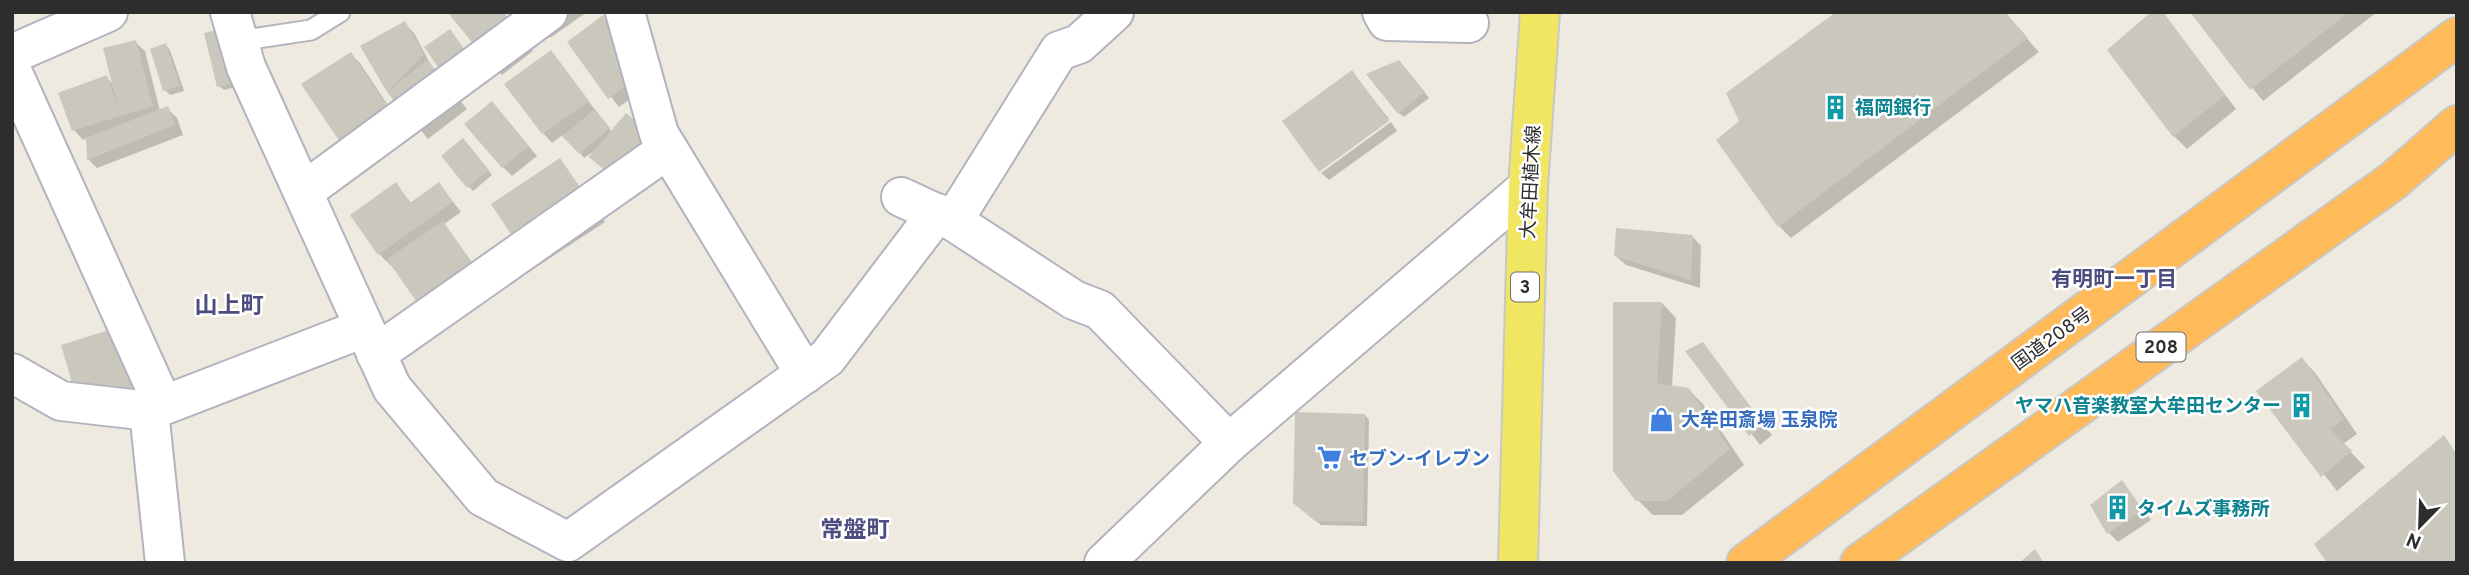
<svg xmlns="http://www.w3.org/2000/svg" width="2469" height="575" viewBox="0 0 2469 575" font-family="Overpass,'Noto Sans JP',sans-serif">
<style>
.shadow{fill:#0003}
.building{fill:#cac8bd}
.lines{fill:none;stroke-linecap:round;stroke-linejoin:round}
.lane-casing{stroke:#b3b3c0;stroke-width:23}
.street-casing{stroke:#b3b3c0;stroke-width:42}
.primary-casing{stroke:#c8c8c8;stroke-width:42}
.highway-casing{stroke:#c8c8c8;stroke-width:42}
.lane{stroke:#fff;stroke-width:19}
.street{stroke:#fff;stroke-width:38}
.primary{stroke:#f1e661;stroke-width:38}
.highway{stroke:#ffba5a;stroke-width:38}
.labels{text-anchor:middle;stroke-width:5;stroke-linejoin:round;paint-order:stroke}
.shield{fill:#fff;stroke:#6c6c6c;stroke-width:2}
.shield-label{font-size:18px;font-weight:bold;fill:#2d2d2d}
.culture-label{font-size:19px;font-weight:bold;fill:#0d838f;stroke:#fff;text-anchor:start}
.street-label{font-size:19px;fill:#2d2d2d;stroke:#fff}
.shop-label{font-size:19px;font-weight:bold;fill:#366cbe;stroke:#fff;text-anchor:start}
.neighbourhood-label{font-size:21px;font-weight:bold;fill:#4c4d7e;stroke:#fff}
.quarter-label{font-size:23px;font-weight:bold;fill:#4c4d7e;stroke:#fff}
</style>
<rect width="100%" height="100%" fill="#eeeadf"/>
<g class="shadow">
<path d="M454,12H503L533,51L502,75Z"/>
<path d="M530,12H587L550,38Z"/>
<path d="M2003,12L2039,52L1791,238L1779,226Z"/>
<path d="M2162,12L2236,109L2187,149L2174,136Z"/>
<path d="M2192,12H2377L2263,101Z"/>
<path d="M404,23L414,33L431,65L467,109L428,139L388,91L363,46Z"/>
<path d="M206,35L252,83L224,90L219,86Z"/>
<path d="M135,42L145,51L160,111L167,108L177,118L183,135L97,168L88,159V138L83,140L74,130L106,77L115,86Z"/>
<path d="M569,42L653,82L619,107Z"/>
<path d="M166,45L170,50L184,91L170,95L165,90Z"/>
<path d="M551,52L612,132L598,149L584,158L564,134L552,143L543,133Z"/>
<path d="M350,54L360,63L405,131Z"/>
<path d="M1404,67L1429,98L1404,117L1399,113Z"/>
<path d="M1352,72L1389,119L1319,170Z"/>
<path d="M501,113L537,156L512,176L503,167Z"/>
<path d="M1391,122L1397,131L1329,180L1321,173Z"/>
<path d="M467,145L492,175L473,191L468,186Z"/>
<path d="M560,160L605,222L538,266L528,257Z"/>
<path d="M395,184L412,204L439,184L461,212L444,224L474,265L437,311L379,254Z"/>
<path d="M1692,236L1701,246L1700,288L1626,265L1616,256Z"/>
<path d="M1662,303L1676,318L1672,387L1688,389L1703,404L1744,465L1682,515H1653L1638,500Z"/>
<path d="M1702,344L1772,435L1760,445L1688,351Z"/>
<path d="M2302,359L2316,374L2357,434L2343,444L2365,467L2337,491L2259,392Z"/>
<path d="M1365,415L1369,420L1367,526L1321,525L1300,507Z"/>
<path d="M2121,482L2151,520L2118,542L2109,533Z"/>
</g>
<g class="building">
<path d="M451,12H503L525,40L492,67L449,14Z"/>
<path d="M1836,12H2005L2028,38L1778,227L1716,140L1739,121L1726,93Z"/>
<path d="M2151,12H2163L2225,95L2173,137L2107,50Z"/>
<path d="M2190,12H2349L2250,90Z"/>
<path d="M603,15L645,72L608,99L567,42Z"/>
<path d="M405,21L424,54L387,92L360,46Z"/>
<path d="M234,26L248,79L217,87L204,33Z"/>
<path d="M450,29L482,74L418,131L387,92L427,60L454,90L424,47Z"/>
<path d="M136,40L153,106L72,131L58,93L107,75L119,111L103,48Z"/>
<path d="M166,43L180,86L163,91L150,49Z"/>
<path d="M551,50L589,101L542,134L504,84Z"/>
<path d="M351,52L397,121L348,154L301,84Z"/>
<path d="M1399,60L1425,92L1398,114L1366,74Z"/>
<path d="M1352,70L1389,121L1319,172L1282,121Z"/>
<path d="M492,101L529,146L502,168L464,124Z"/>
<path d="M168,106L175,125L87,160L86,138Z"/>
<path d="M595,109L610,128L579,154L562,136Z"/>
<path d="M626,113L660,142L622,185L589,157Z"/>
<path d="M463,138L489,170L467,188L441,156Z"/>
<path d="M560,158L597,212L527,258L491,204Z"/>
<path d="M396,182L410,203L439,182L453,202L378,255L350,215Z"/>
<path d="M443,221L473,264L418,304L387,259Z"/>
<path d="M1616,228L1693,235L1691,280L1614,256Z"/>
<path d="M1613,302H1662L1657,383L1689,388L1730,449L1667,501H1636L1613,471Z"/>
<path d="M134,322L153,383L123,391L72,383L61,345Z"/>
<path d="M1703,342L1764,425L1749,436L1685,351Z"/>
<path d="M2302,357L2344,419L2330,429L2352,451L2321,477L2256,391Z"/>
<path d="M1295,412L1365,414L1363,522L1315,521L1293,503Z"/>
<path d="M2444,435L2457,455V563H2327L2314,544Z"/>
<path d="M2122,480L2143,510L2107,534L2090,505Z"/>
<path d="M2035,549L2044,563H2019Z"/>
</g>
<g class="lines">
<defs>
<path id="lane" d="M239,41L311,30L340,12"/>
<g id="street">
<path d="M230,12L246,67L392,388L483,497L568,542L827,358L937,213"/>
<path d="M625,12L659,134L805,374"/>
<path d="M1382,12L1387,21L1469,23"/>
<path d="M12,54L108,12"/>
<path d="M12,71L163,405"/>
<path d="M303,192L548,12"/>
<path d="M901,197L953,221L1074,300L1100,310L1229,443"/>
<path d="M953,221L1059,51L1079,44L1114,12"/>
<path d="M376,354L668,149"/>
<path d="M12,373L61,401L149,411L364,328"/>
<path d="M149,411L165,563"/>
<path d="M1104,563L1229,443L1528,187"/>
</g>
<path id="primary" d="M1518,563L1528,187L1540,12"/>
<g id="highway">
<path d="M1746,563L2457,37"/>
<path d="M1860,563L2393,181L2457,125"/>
</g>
</defs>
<use href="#lane" class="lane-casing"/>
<use href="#street" class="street-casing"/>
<use href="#primary" class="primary-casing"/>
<use href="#highway" class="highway-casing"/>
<use href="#lane" class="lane"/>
<use href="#street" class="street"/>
<use href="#primary" class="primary"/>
<use href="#highway" class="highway"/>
</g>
<defs>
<symbol id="building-bare" viewBox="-9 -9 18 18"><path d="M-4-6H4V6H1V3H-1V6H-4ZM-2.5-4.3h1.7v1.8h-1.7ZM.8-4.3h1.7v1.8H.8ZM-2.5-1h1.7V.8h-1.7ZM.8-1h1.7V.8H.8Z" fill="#0f9aa8" stroke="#fff" stroke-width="2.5" paint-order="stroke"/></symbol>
<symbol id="shop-bare" viewBox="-9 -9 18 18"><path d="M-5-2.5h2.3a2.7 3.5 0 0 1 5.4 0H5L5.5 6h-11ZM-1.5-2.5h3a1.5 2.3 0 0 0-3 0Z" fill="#3f7fe0" stroke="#fff" stroke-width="2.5" paint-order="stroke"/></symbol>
<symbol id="supermarket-bare" viewBox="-9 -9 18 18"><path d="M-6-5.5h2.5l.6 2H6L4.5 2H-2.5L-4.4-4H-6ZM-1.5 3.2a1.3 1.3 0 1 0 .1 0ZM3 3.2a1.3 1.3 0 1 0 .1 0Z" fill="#3f7fe0" stroke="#fff" stroke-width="2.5" paint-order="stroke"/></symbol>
</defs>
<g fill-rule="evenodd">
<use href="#building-bare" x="1818" y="90" width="35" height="35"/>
<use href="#building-bare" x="2284" y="388" width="35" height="35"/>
<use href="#shop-bare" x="1644" y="402" width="35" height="35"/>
<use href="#supermarket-bare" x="1312" y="440" width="35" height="35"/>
<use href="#building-bare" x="2100" y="490" width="35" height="35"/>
</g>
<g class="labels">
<g class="shield">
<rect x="1511" y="272.5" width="28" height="29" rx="5"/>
<rect x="2136.5" y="332.5" width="49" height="29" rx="5"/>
</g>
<g class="shield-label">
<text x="1525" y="293">3</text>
<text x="2161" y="353">208</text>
</g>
<g class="culture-label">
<text x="1855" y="114">福岡銀行</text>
<text x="2281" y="412" text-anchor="end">ヤマハ音楽教室大牟田センター</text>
<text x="2137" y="515">タイムズ事務所</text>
</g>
<g class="street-label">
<text transform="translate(1530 182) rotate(-87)" y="7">大牟田植木線</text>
<text transform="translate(2051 338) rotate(-36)" y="7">国道208号</text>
</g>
<g class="shop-label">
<text x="1681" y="426">大牟田斎場 玉泉院</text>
<text x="1349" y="465">セブン-イレブン</text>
</g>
<g class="neighbourhood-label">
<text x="2114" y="286">有明町一丁目</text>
</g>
<g class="quarter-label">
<text x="229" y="313">山上町</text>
<text x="855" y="537">常盤町</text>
</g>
</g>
<rect width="2469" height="575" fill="none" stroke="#2d2d2d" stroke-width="28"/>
<g transform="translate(2420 526) rotate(203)" stroke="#ffffff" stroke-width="5" paint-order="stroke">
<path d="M0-5L12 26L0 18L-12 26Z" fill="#2d2d2d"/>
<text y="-10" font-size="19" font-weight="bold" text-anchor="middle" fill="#2d2d2d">N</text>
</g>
</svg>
